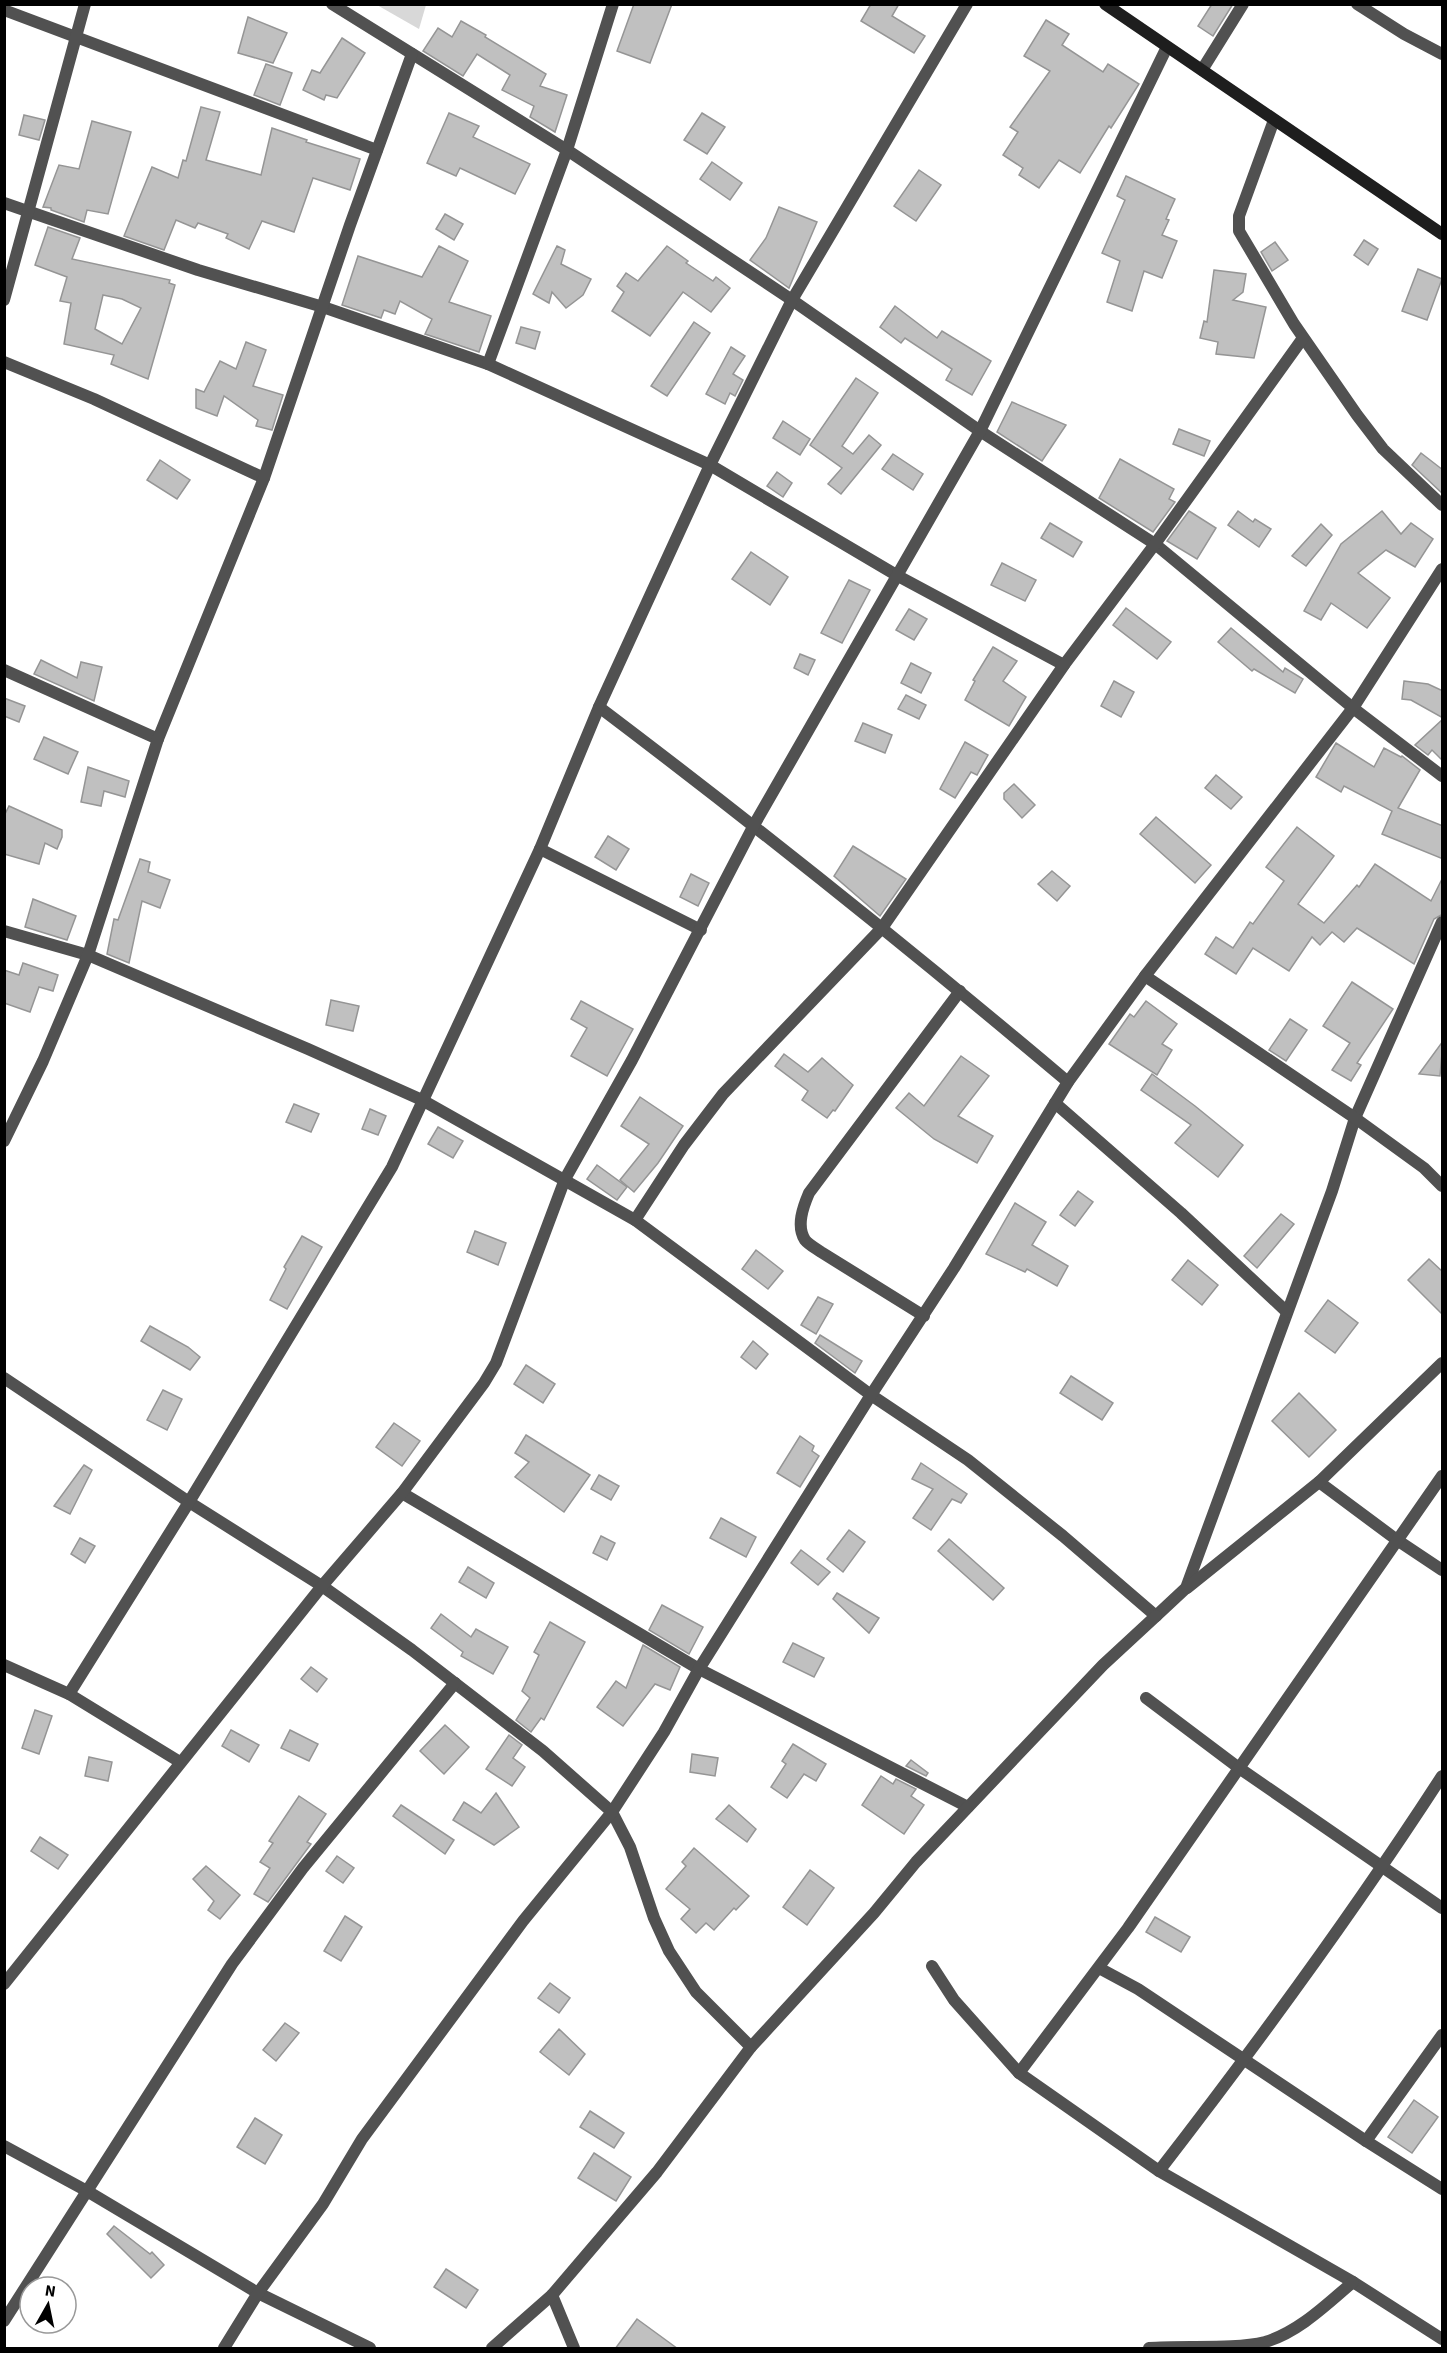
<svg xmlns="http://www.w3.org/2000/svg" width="1447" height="2353" viewBox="0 0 1447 2353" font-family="'Source Sans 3',sans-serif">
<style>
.green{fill:#d8d8d8}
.building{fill:#c0c0c0;stroke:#959595;stroke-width:1.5;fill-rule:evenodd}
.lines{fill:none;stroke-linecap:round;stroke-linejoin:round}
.street{stroke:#515151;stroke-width:12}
.secondary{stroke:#1e1e1e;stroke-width:12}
</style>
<rect width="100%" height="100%" fill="#fff"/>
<path class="green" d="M377,5H426L419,29Z"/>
<g class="building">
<path d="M634,4H672L650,63L617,51Z"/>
<path d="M871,4H899L892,16L925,36L914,53L861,21Z"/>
<path d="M1212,4H1233L1213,36L1198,26Z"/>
<path d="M248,17L287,33L273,63L238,53Z"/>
<path d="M1046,20L1069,34L1062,45L1103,72L1108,64L1139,84L1111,128L1109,126L1080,173L1059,160L1039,188L1019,175L1023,168L1003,155L1018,132L1010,127L1050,71L1024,56Z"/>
<path d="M461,21L486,35L485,37L546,74L540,86L567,95L555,132L530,117L534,106L502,90L510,75L477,54L463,76L423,51L438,28L452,37Z"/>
<path d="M342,38L365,53L337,98L326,95L324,100L303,90L312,70L320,73Z"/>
<path d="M266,64L292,73L280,105L254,95Z"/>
<path d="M201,107L220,112L206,160L261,175L272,128L307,140L306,142L360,159L350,190L313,178L294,232L262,221L249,249L226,238L228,234L198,223L195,228L176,220L164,250L124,236L152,167L178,178L183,160L186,161Z"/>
<path d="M449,113L479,126L473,137L530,164L515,194L460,168L456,176L427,163Z"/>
<path d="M702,113L725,127L707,154L684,140Z"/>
<path d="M24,115L45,120L39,140L19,135Z"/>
<path d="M92,121L131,132L108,214L87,210L84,222L51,210V208L43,207L59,165L79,169Z"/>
<path d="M712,162L742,183L730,200L700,179Z"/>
<path d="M919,170L941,185L916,221L894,206Z"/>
<path d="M1126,176L1175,199L1166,219L1169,220L1162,235L1177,241L1162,278L1144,271L1132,311L1107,302L1120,261L1102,253L1125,200L1117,196Z"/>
<path d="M779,207L817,222L789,288L750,260L766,238Z"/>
<path d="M445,214L463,224L454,240L436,229Z"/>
<path d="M48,227L80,238L72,259L170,280L169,283L175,285L148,379L111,364L114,355L64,344L71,303L60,301L67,277L35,265ZM103,295L122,299L141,308L122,344L95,329Z"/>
<path d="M1364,240L1378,249L1368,265L1354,255Z"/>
<path d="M1275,242L1288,260L1272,271L1261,252Z"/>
<path d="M439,246L468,261L449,302L491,316L479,352L425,334L432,319L400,301L395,314L384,310L381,318L342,305L358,256L422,277Z"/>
<path d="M557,246L565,250L561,264L591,279L583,295L566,308L552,292L549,303L533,294Z"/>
<path d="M667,246L688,261L686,263L713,281L716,277L730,288L711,312L683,292L650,336L612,311L624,292L617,286L626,273L638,281Z"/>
<path d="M1418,269L1442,279L1427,320L1402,311Z"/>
<path d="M1214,270L1246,274L1243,292L1233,300L1266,307L1254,358L1216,354L1218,342L1200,338L1204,321L1207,322Z"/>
<path d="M895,306L937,338L942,331L991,361L972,395L946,380L952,369L905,338L901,343L880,327Z"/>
<path d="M694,322L710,333L667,396L651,386Z"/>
<path d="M521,327L540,332L535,349L516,343Z"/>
<path d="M246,342L266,350L253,386L283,395L272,430L256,426L258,420L224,396L217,416L196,408V389L204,392L220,361L236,369Z"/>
<path d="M731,347L745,356L733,374L743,380L735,396L730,393L725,404L706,394Z"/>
<path d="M856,378L878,393L842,446L853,454L869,435L881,445L841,494L828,484L842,468L810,445Z"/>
<path d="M1012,402L1066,425L1042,461L997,432Z"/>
<path d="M783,421L810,439L800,455L773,438Z"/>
<path d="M1179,429L1210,441L1204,456L1173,444Z"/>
<path d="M1421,453L1443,470V494L1412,465Z"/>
<path d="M893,454L923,474L913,490L882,469Z"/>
<path d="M1120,459L1174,489L1169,499L1175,502L1153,532L1099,498Z"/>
<path d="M160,460L190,480L177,499L147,480Z"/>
<path d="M777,472L792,483L783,497L767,486Z"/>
<path d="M1189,511L1216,528L1197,559L1167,541Z"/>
<path d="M1238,511L1253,522L1255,519L1271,529L1259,547L1228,525Z"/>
<path d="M1382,511L1401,534L1411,523L1433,539L1415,567L1386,550L1358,573L1390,598L1367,628L1331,603L1321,620L1304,611L1341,544Z"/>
<path d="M1050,523L1082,542L1073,557L1041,538Z"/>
<path d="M1321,524L1332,535L1306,566L1292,556Z"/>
<path d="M751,552L788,577L770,605L732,579Z"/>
<path d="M1002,563L1036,580L1025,601L991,585Z"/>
<path d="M849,580L870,590L842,643L821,633Z"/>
<path d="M1126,608L1171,642L1157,659L1113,625Z"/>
<path d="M909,609L927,619L914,640L896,630Z"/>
<path d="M1231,628L1283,672L1285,668L1303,679L1295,693L1254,669L1252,671L1218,642Z"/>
<path d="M993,647L1017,661L1003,681L1026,697L1009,726L965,700L975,681L973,680Z"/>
<path d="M800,654L815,660L808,675L794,668Z"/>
<path d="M41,660L77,678L81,662L102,667L94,701L34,674Z"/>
<path d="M911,663L931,673L921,693L901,683Z"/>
<path d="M1114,681L1134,692L1121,717L1101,706Z"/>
<path d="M1404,681L1428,684L1443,691V718L1411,700L1402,699Z"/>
<path d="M906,695L926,705L919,719L898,709Z"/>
<path d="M4,698L25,706L19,722L4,716Z"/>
<path d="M1443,719V761L1432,750L1428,755L1415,745Z"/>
<path d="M863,723L892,735L885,753L855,741Z"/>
<path d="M44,737L78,752L68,774L34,759Z"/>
<path d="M965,742L988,755L977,775L971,772L955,798L940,789Z"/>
<path d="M1336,743L1374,767L1384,748L1401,757L1402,756L1420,770L1398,808L1443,826V859L1382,834L1392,811L1344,786L1341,792L1316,777Z"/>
<path d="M88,767L129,781L125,797L104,791L101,806L81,802Z"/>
<path d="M1216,775L1242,797L1231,809L1205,788Z"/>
<path d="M1014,784L1035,805L1022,818L1004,799V793Z"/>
<path d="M9,806L62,830V837L57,849L45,843L39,864L4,854V816Z"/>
<path d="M1156,817L1211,865L1195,883L1140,834Z"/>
<path d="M1297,827L1334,856L1298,904L1324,923L1357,885L1359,887L1375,864L1431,901L1443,877V914L1434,919L1414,964L1357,928L1344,942L1332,932L1320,945L1312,937L1289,971L1253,948L1236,974L1205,954L1216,937L1233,948L1250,922L1253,924L1284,881L1266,867Z"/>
<path d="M608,836L629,849L616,870L595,857Z"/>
<path d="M853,846L906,879L880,916L834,876Z"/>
<path d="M140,859L150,862L148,872L170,880L160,908L142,901L129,963L107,954L114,919L118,920Z"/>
<path d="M1052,871L1070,886L1057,901L1038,884Z"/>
<path d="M691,874L709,883L698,906L680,897Z"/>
<path d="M33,899L76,916L67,940L25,927Z"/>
<path d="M23,963L58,975L53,991L39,987L30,1012L4,1003V970L19,975Z"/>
<path d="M1352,982L1393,1009L1357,1063L1361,1065L1351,1081L1332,1070L1350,1043L1323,1026Z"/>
<path d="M331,1000L359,1006L353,1031L326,1025Z"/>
<path d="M581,1001L633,1029L607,1076L571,1056L587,1028L571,1019Z"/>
<path d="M1146,1001L1177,1024L1162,1044L1172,1050L1157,1075L1109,1044L1130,1014L1134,1017Z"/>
<path d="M1290,1019L1307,1030L1286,1061L1269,1050Z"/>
<path d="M1443,1041L1440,1076L1419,1074Z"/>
<path d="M784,1054L808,1072L822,1058L853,1085L835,1111L833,1110L827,1118L802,1100L808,1091L775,1066Z"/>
<path d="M961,1056L989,1076L958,1116L993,1136L977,1163L934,1139L896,1108L909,1093L924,1106Z"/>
<path d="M1152,1074L1195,1106L1243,1145L1218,1177L1175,1143L1191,1125L1141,1090Z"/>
<path d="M640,1097L683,1126L658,1163L634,1192L620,1180L649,1144L621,1126Z"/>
<path d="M294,1104L319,1114L311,1132L286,1122Z"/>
<path d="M370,1109L386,1116L378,1135L362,1129Z"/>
<path d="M438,1127L463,1141L453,1158L428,1144Z"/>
<path d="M597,1165L627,1187L617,1200L587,1179Z"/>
<path d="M1078,1191L1093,1202L1075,1226L1060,1215Z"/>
<path d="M1015,1203L1046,1222L1032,1245L1068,1266L1057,1286L1027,1269L1025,1272L986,1254Z"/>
<path d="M1281,1214L1294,1224L1257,1268L1244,1256Z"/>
<path d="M475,1231L506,1243L498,1265L467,1252Z"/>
<path d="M302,1236L322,1247L287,1309L270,1300L286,1269L284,1267Z"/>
<path d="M756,1250L783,1271L768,1289L742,1269Z"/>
<path d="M1429,1259L1443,1272V1315L1408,1280Z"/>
<path d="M1188,1260L1218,1285L1202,1305L1172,1280Z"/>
<path d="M818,1297L833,1304L816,1334L801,1325Z"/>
<path d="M1328,1300L1358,1323L1335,1353L1305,1331Z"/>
<path d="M150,1326L188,1347L200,1357L190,1370L141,1341Z"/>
<path d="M820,1335L862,1361L855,1373L815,1343Z"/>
<path d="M753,1341L768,1354L756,1369L741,1357Z"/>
<path d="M526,1365L555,1384L543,1403L514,1384Z"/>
<path d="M1071,1376L1113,1403L1102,1420L1060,1393Z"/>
<path d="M163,1390L182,1399L167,1430L147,1420Z"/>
<path d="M1299,1393L1336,1430L1309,1457L1272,1421Z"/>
<path d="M394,1423L420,1441L402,1466L376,1447Z"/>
<path d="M526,1435L590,1475L564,1512L515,1477L529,1462L515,1453Z"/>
<path d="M800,1436L814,1446L812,1451L819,1456L800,1487L777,1473Z"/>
<path d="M921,1463L967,1494L961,1503L952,1499L931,1530L913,1518L933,1489L912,1479Z"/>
<path d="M84,1465L92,1470L70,1514L54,1506Z"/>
<path d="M599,1475L619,1486L611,1500L591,1489Z"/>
<path d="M721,1518L756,1537L746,1557L710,1538Z"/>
<path d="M849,1530L865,1542L843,1572L827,1559Z"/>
<path d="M601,1536L615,1543L607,1560L593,1553Z"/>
<path d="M80,1538L95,1546L85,1563L71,1554Z"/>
<path d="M949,1539L1004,1588L993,1600L938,1551Z"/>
<path d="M801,1550L830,1572L818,1585L791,1563Z"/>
<path d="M468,1567L494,1583L486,1598L459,1582Z"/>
<path d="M837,1593L879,1618L869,1633L833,1599Z"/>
<path d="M662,1605L703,1627L689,1654L649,1630Z"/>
<path d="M441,1614L471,1637L476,1629L508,1647L493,1674L461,1656L463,1652L431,1628Z"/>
<path d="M550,1622L585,1642L544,1720L541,1718L531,1732L516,1720L530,1698L522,1691L539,1655L534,1652Z"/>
<path d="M793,1643L824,1658L814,1677L783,1662Z"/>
<path d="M643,1645L680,1667L670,1690L655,1684L623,1726L597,1707L616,1681L626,1688Z"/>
<path d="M311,1667L327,1679L317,1692L301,1679Z"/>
<path d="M35,1710L52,1716L39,1754L22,1748Z"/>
<path d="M445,1725L469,1747L444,1774L420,1751Z"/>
<path d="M231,1730L259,1745L249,1762L222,1746Z"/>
<path d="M290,1730L318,1744L309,1761L281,1748Z"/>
<path d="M509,1735L522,1745L513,1758L525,1767L512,1786L486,1769Z"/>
<path d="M793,1744L826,1764L816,1781L804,1774L787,1798L771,1787L786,1764L782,1761Z"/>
<path d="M692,1754L718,1758L715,1776L690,1772Z"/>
<path d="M89,1757L112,1762L108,1781L85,1776Z"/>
<path d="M911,1760L928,1773L926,1776L906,1766Z"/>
<path d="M881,1776L893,1784L896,1779L916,1789L911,1796L924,1805L904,1834L862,1805Z"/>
<path d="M496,1793L519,1827L494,1845L453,1820L464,1802L481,1813Z"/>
<path d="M299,1796L326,1814L307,1842L311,1844L268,1902L254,1894L270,1868L260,1862L273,1843L269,1841Z"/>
<path d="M401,1805L454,1840L445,1854L393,1816Z"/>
<path d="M729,1805L756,1829L747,1842L716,1819Z"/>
<path d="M40,1837L68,1855L58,1869L31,1851Z"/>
<path d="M694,1848L749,1896L736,1910L734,1908L714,1930L706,1923L696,1933L681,1919L690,1909L666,1889L686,1866L682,1862Z"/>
<path d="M337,1856L354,1868L343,1883L326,1871Z"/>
<path d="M206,1866L240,1895L220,1919L208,1910L214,1901L193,1879Z"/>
<path d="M810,1870L834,1888L807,1925L783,1907Z"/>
<path d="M345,1916L362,1927L341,1961L324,1951Z"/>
<path d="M1155,1917L1190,1937L1181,1952L1146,1932Z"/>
<path d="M550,1983L570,1998L559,2013L538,1998Z"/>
<path d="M285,2023L299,2033L276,2061L263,2050Z"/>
<path d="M559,2029L585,2054L569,2075L540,2052Z"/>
<path d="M1414,2100L1438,2117L1412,2153L1388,2137Z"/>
<path d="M590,2111L624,2133L614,2148L580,2127Z"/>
<path d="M255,2118L282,2135L265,2164L237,2147Z"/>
<path d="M594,2153L631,2177L616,2201L578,2178Z"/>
<path d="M114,2226L150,2254L152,2252L164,2265L151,2278L107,2234Z"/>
<path d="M446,2269L478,2290L466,2308L434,2287Z"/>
<path d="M637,2319L678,2349H615Z"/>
</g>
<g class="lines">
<g class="street">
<path d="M332,4L567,150L792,300L980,431L1155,544L1353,708L1442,776"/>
<path d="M1357,4L1404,34L1442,54"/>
<path d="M4,10L377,150"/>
<path d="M1202,70L1243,4"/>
<path d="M1274,120L1239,216V231L1294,324L1357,415L1383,449L1442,505"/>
<path d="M4,203L198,270L323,307L488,364L710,465L898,576L1064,665"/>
<path d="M4,300L85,4"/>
<path d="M4,362L94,399L264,478"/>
<path d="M488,364L567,150L613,4"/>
<path d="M4,670L158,739"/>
<path d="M599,707C759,828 915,953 1068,1082"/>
<path d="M540,849L701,930"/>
<path d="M4,931L88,955L308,1049L422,1100L635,1220L871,1395L968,1460L1063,1536L1156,1616L1186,1588L1332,1191L1355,1118L1442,922"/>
<path d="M1145,976L1355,1118L1424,1168L1442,1186"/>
<path d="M1055,1103L1181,1213L1287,1312"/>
<path d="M4,1141L43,1061L88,955L158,739L264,478L350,225L412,54"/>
<path d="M635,1220L684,1145L723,1094L882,928L1064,665L1155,544L1303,338"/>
<path d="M924,1316L821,1252C817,1249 809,1245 805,1240C796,1226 803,1207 809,1193L960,991"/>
<path d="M4,1378L189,1502L322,1586L412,1650L543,1751L612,1812L630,1847L654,1918L669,1951L696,1992L751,2047"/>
<path d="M1319,1482L1397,1540L1442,1570"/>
<path d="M402,1493L699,1669L968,1807"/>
<path d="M1187,1588L1319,1482L1442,1363"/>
<path d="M4,1665L69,1694L180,1762"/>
<path d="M69,1694L189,1502L392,1167L540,849L599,707L710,465L792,300L967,4"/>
<path d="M1146,1698L1239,1768L1442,1908"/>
<path d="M932,1966L954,2000L1019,2073L1159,2171L1353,2282L1442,2339"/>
<path d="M1099,1968L1138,1989L1366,2141L1442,2189"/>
<path d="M4,1984L322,1586L402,1493L484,1383L496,1363L565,1179L632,1060L754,825L980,431L1167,47"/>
<path d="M1019,2073L1128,1928L1442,1476"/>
<path d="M1366,2141L1442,2035"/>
<path d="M4,2146L87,2191L258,2293L370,2348"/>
<path d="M1159,2171C1258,2043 1354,1912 1442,1776"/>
<path d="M552,2295L574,2348"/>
<path d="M4,2321L232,1964L303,1868L455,1683"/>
<path d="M224,2348L258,2293L323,2204L362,2139L523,1921L612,1812L664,1732L699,1669L871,1395L954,1268L1068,1082L1145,976L1353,708L1442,569"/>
<path d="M492,2348L552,2295L657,2172L751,2047L874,1913L916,1862L1103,1665L1156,1616"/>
<path d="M1149,2348C1183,2345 1233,2350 1265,2342C1299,2332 1327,2304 1353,2282"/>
</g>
<path class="secondary" d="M1105,4L1442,234"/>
</g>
<rect width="1447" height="2353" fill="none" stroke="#000000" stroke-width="12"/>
<g transform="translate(48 2305) rotate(9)"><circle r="28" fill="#ffffff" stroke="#999999" stroke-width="1.5"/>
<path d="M0-4.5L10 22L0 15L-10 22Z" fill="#000000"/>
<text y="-9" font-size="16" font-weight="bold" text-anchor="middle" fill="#000000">N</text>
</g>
</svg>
